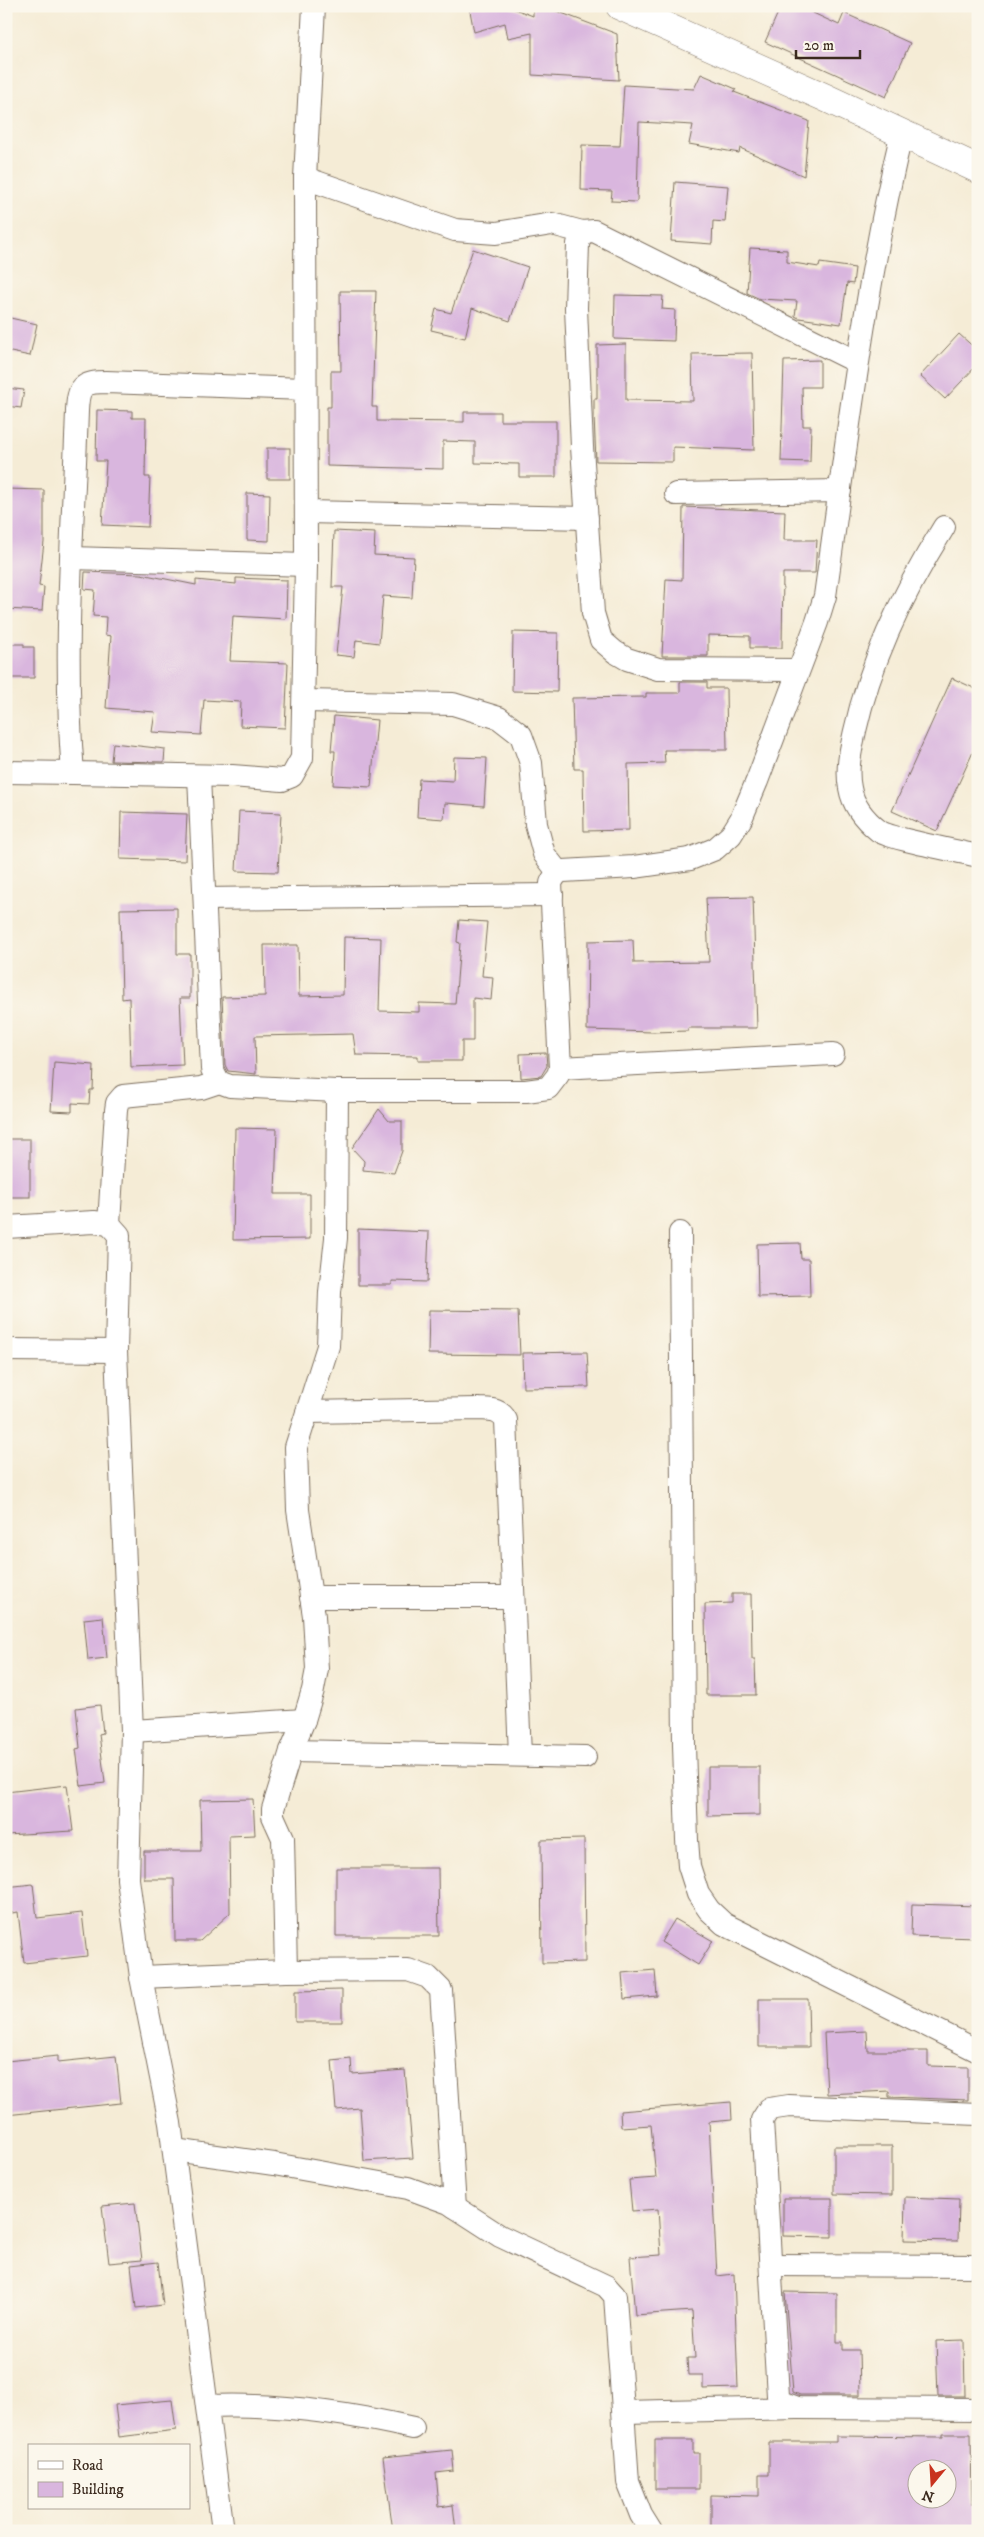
<svg xmlns="http://www.w3.org/2000/svg" width="984" height="2537" viewBox="0 0 984 2537" font-family="'IM FELL DW Pica',serif">
<style>
.building{fill:#d9b6de;fill-rule:evenodd}
.lines{fill:none;stroke-linecap:round;stroke-linejoin:round}
.minor-casing{stroke:#7c6e5e;stroke-width:24}
.secondary-casing{stroke:#7c6e5e;stroke-width:29}
.minor{stroke:#fff;stroke-width:22}
.secondary{stroke:#fff;stroke-width:28}
</style>
<rect width="100%" height="100%" fill="#fbf7ec"/>
<filter id="ink" filterUnits="userSpaceOnUse"><feTurbulence type="fractalNoise" baseFrequency=".02" numOctaves="2"/><feDisplacementMap in="SourceGraphic" scale="10" xChannelSelector="R" yChannelSelector="G"/><feConvolveMatrix kernelMatrix="1 2 1 2 8 2 1 2 1" color-interpolation-filters="sRGB"/></filter>
<filter id="wash" filterUnits="userSpaceOnUse"><feTurbulence type="fractalNoise" baseFrequency=".0096" numOctaves="4" result="noise"/><feDisplacementMap in="SourceGraphic" scale="20" xChannelSelector="R" yChannelSelector="G"/><feGaussianBlur stdDeviation="1.12" result="paint"/><feColorMatrix in="noise" values="0 0 0 0 0 0 0 0 0 0 0 0 0 0 0 0 0 1.4 0 .05"/><feComposite in="paint" operator="in"/></filter>
<g filter="url(#wash)">
<rect width="100%" height="100%" fill="#f5ecd6"/>
<g id="blocks">
<g class="building">
<path d="M469,6H507L533,16V6H543L617,34L619,80L532,75V33L508,38L505,23L474,32Z"/>
<path d="M781,6H798L839,25L844,13L910,43L886,97L765,42Z"/>
<path d="M701,74L736,89L734,92L809,121L804,176L740,148L739,153L689,144L693,125L639,122L637,202L611,201L612,191L581,190L582,145L620,146L624,85L694,89Z"/>
<path d="M675,182L728,186L725,222L713,221L712,244L671,241Z"/>
<path d="M750,248L787,250V262L819,267L820,263L855,268L853,284L847,283L841,324L799,318L795,316L797,301L760,299L747,293Z"/>
<path d="M473,249L528,267L510,321L472,308L465,338L431,330L436,309L451,313Z"/>
<path d="M340,291H376L372,407H377V421L464,422V412H500V421H556V477H519V464L475,463V442L443,441V469L327,466V407H331V371H341Z"/>
<path d="M615,295L663,296L662,309L675,310L674,341L614,339Z"/>
<path d="M6,317L37,324L30,356L6,351Z"/>
<path d="M959,334L978,351V364L945,399L920,376Z"/>
<path d="M626,344V400L693,401L692,354L752,353L754,450L673,447V462L596,461L594,416V399H597V345Z"/>
<path d="M820,360V387H802L803,426H811L810,462L781,461L784,361Z"/>
<path d="M6,388L24,390L21,408L6,406Z"/>
<path d="M97,410L132,411V418H146L145,477H150L148,527L102,525L106,461H96Z"/>
<rect x="267" y="448" width="23" height="31"/>
<path d="M6,489L44,490V542L39,586L44,587L42,611L6,609Z"/>
<path d="M247,493L270,494L269,541L247,540Z"/>
<path d="M683,507L785,511L784,540H817L815,573H783L782,648H750V636L708,635V656H662L666,579L682,580Z"/>
<path d="M334,531L375,533L374,555L414,557L412,598L383,596L379,643L356,640L354,657L336,655L343,587H332Z"/>
<path d="M85,572L141,574L196,585V580L236,584V578L287,580L286,619L233,616L230,661L288,663L285,728L240,726L241,702L204,700L201,735L152,732L155,712L106,708L111,636L105,635L106,617L93,616L95,590L84,589Z"/>
<path d="M513,632L558,633L557,692L512,691Z"/>
<path d="M6,644H24V647H34V678H6Z"/>
<path d="M952,678L978,690V741L937,831L892,811Z"/>
<path d="M680,682H707V688H726L727,750H664L665,763L628,764L629,830L584,831L583,769H574L572,698L646,697V693H680Z"/>
<path d="M334,716L377,720L371,787L333,785L335,751H331Z"/>
<path d="M113,743L165,749L164,762L111,761Z"/>
<path d="M454,757L487,758L484,806L445,803L444,819L417,817L419,779L453,781Z"/>
<path d="M239,811L281,813L278,872L236,871Z"/>
<path d="M121,812L187,814L185,861L120,859Z"/>
<path d="M753,897L757,1028H688V1031L652,1032L587,1030L588,941L633,940L634,963L709,962L706,898Z"/>
<path d="M177,908V954H190V998H180L183,1065L131,1067L129,998L122,999L120,909Z"/>
<path d="M459,920L487,922L482,976L493,977L491,1000L473,998V1041H462V1061H418V1056L356,1055L353,1034L255,1036L256,1074L228,1071L225,1065L222,997L265,996L264,945H298L299,996L343,995L344,937L381,938L379,1011L419,1012V1003L455,1004L460,943L457,942Z"/>
<path d="M546,1053L547,1066L541,1076L521,1078L520,1054Z"/>
<path d="M54,1062L94,1065L93,1090H90L89,1104L72,1103V1112L51,1111Z"/>
<path d="M379,1109L389,1121H402V1151L394,1173L363,1170L364,1161L352,1148Z"/>
<path d="M235,1128L277,1129L275,1194H310V1239L233,1240Z"/>
<rect x="6" y="1139" width="24" height="58"/>
<path d="M358,1229L429,1232L427,1282L392,1281V1285H358Z"/>
<path d="M800,1243L801,1259H809L810,1296L758,1297L757,1244Z"/>
<path d="M429,1310L518,1311L520,1355L428,1354Z"/>
<path d="M587,1352L589,1387L523,1388L522,1353Z"/>
<path d="M732,1594H751L752,1659H755L756,1695H706L705,1604L732,1603Z"/>
<path d="M103,1617L107,1658L88,1660L84,1619Z"/>
<path d="M100,1705L103,1733L99,1734L105,1783L81,1786L76,1749L80,1748L76,1708Z"/>
<path d="M708,1767H760V1815L708,1816Z"/>
<path d="M67,1785L73,1831L6,1835V1792Z"/>
<path d="M253,1799L255,1835L229,1836L230,1913L200,1941H175L174,1879H144V1851H201L200,1800Z"/>
<path d="M584,1839L585,1962L542,1963L541,1840Z"/>
<path d="M336,1868H438L439,1936H336Z"/>
<path d="M33,1884L37,1918L82,1913L87,1956L24,1963L18,1912L6,1914V1887Z"/>
<path d="M912,1904L978,1906L977,1938L911,1936Z"/>
<path d="M675,1919L713,1941L698,1965L661,1942Z"/>
<path d="M655,1970L657,1996L624,1999L622,1973Z"/>
<path d="M342,1990V2022H295V1991Z"/>
<path d="M759,1999H808L809,2047H759Z"/>
<path d="M867,2031L868,2051H928V2066L968,2067V2100L889,2097V2091L827,2094L824,2033Z"/>
<path d="M58,2056V2062L116,2056L121,2103L6,2115V2061Z"/>
<path d="M351,2059L352,2074L405,2070L413,2158L364,2161L360,2108L336,2110L332,2061Z"/>
<path d="M731,2102L732,2120L709,2122L717,2276L734,2274L738,2388L703,2389V2375H688L687,2358H695L692,2311L635,2315L630,2257L661,2255L658,2209L632,2211L629,2180L656,2178L651,2125L621,2127L620,2111Z"/>
<path d="M834,2146H892V2195L834,2194Z"/>
<path d="M905,2197L959,2199L958,2241L904,2240Z"/>
<path d="M783,2198H832V2237L783,2236Z"/>
<path d="M135,2203L142,2260L109,2263L102,2206Z"/>
<path d="M158,2262L163,2305L136,2308L131,2265Z"/>
<path d="M785,2292L837,2293V2342H843V2350H859L860,2395H800L793,2392Z"/>
<path d="M964,2340L965,2396H938L936,2341Z"/>
<path d="M172,2400L176,2430L119,2437L115,2405Z"/>
<path d="M943,2434H971L972,2504H978V2531H711V2495L759,2496V2475H769V2442H836V2436L943,2437ZM916,2470H946V2500H916Z"/>
<path d="M655,2440H693V2453H699V2489H655Z"/>
<path d="M452,2450L454,2471L436,2473L439,2507L453,2505L456,2531H440V2528L393,2531L383,2457Z"/>
</g>
</g>
</g>
<g filter="url(#ink)">
<use href="#blocks" fill-opacity="0" stroke="#7c6e5e" stroke-width="1"/>
<g class="lines">
<defs>
<g id="minor">
<path d="M305,178L455,230L496,233L552,224L582,232"/>
<path d="M305,389L106,382C82,382 78,387 77,411C73,531 63,653 73,773L232,776L282,780L292,776L302,758L306,565L305,178L314,6"/>
<path d="M676,494L840,491"/>
<path d="M306,512L587,518"/>
<path d="M944,527C904,591 871,658 855,731C851,749 846,769 850,788C853,806 865,820 879,831C888,838 961,852 978,856"/>
<path d="M72,558L306,565"/>
<path d="M798,670L658,669L627,659L615,652L601,640L593,613L582,447L576,308L578,244L582,232L594,231L857,362"/>
<path d="M304,701L453,704L499,718L521,735L531,763L536,824L544,854L558,872"/>
<path d="M6,772L73,773"/>
<path d="M199,776L212,1069L219,1082L230,1086L337,1091H526L548,1088L558,1075L560,1068L551,883C554,877 556,873 563,871L634,867L690,859L715,849L731,835L741,819L757,781L817,622L825,596C847,442 865,284 902,132"/>
<path d="M205,899L552,895"/>
<path d="M560,1068L833,1054"/>
<path d="M109,1224L116,1110L117,1103L123,1096L201,1088L219,1082"/>
<path d="M6,1227L94,1222L109,1224L119,1235L116,1351L132,1731L128,1879L141,1977L170,2123L223,2531"/>
<path d="M680,1233L684,1745L687,1840L689,1866L698,1894L709,1910L724,1924L978,2051"/>
<path d="M6,1350L116,1351"/>
<path d="M307,1412L478,1409C490,1410 499,1408 506,1420L520,1755"/>
<path d="M311,1597H513"/>
<path d="M132,1731L304,1720"/>
<path d="M291,1751L585,1757"/>
<path d="M286,1971L408,1970L428,1977L441,1990L455,2207"/>
<path d="M141,1977L286,1971L283,1838L273,1816V1809L291,1751L304,1720L313,1690L317,1669L314,1616L298,1510L296,1447L328,1346L330,1292L336,1238L337,1091"/>
<path d="M978,2114L789,2106L769,2109L762,2120L778,2396L781,2402L798,2408L978,2409"/>
<path d="M174,2150L274,2164L408,2188L449,2203L500,2236L606,2286L615,2296L628,2482L641,2515L651,2531"/>
<path d="M771,2265L978,2266"/>
<path d="M207,2406C278,2403 344,2412 413,2428"/>
<path d="M624,2412L797,2408"/>
</g>
<path id="secondary" d="M620,6L824,97L978,169"/>
</defs>
<use href="#minor" class="minor-casing"/>
<use href="#secondary" class="secondary-casing"/>
<use href="#minor" class="minor"/>
<use href="#secondary" class="secondary"/>
</g>
</g>
<rect width="984" height="2537" fill="none" stroke="#fbf7ec" stroke-width="25"/>
<rect x="28" y="2444" width="162" height="65" fill="#fbf7ec" stroke="#aea59a"/>
<rect x="38" y="2461" width="25" height="8" fill="#ffffff" stroke="#aea59a"/>
<text x="72" y="2470" font-size="15" fill="#3b2a1e">Road</text>
<rect x="38" y="2482" width="25" height="15" fill="#d9b6de" stroke="#aea59a"/>
<text x="72" y="2494" font-size="15" fill="#3b2a1e">Building</text>
<g transform="translate(932 2484) rotate(198)"><circle r="24" fill="#fbf7ec" stroke="#aea59a"/>
<path d="M0-4L9 19L0 12L-9 19Z" fill="#c8321e"/>
<text y="-8" font-size="14" font-weight="bold" text-anchor="middle" fill="#3b2a1e">N</text>
</g>
<path d="M796 50v8h64v-8" fill="none" stroke="#3b2a1e" stroke-width="2.5"/>
<text x="804" y="50" font-size="15" fill="#3b2a1e" stroke="#fbf7ec" stroke-width="4" paint-order="stroke">20 m</text>
</svg>
